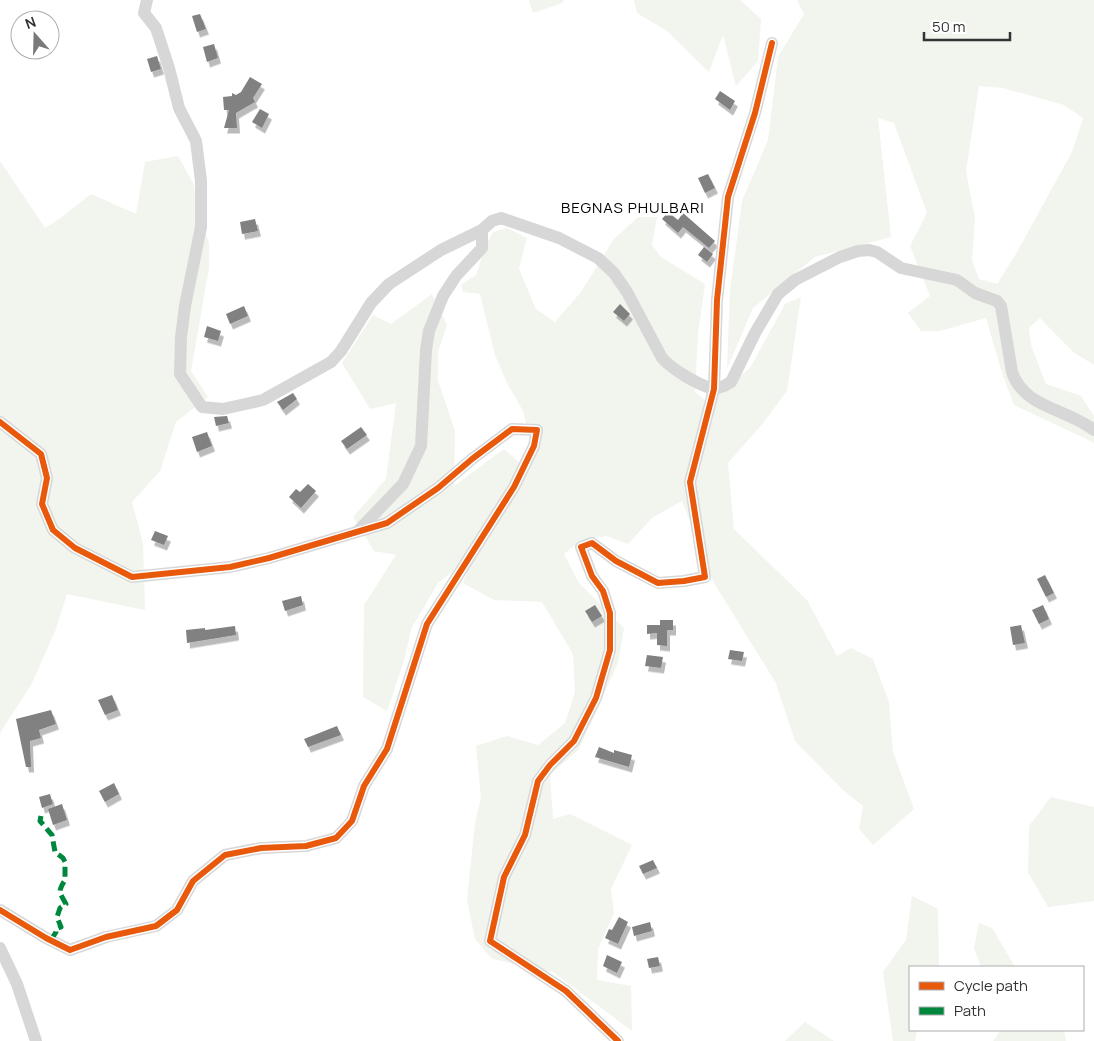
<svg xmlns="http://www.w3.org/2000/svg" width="1094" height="1041" viewBox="0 0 1094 1041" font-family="Manrope,sans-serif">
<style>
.green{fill:#f1f5ed;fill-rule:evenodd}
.building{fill:#818181;filter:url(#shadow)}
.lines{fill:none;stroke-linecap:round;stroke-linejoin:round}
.minor{stroke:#d7d7d7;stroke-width:12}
.quiet{stroke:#00873e;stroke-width:5;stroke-dasharray:10 5;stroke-linecap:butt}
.cycleway-casing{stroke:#fff;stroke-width:9}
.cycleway{stroke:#e8590c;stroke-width:6}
.labels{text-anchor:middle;stroke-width:5;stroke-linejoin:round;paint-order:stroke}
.neighbourhood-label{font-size:15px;letter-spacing:1px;fill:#000;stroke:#fff}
</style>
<defs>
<filter id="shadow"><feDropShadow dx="3" dy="5.5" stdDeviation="0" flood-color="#0004"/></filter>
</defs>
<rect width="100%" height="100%" fill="#fff"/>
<g class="green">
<path d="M529,0H564L562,3L533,13Z"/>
<path d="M634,0H740L761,19L758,61L736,86L723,35L709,72L667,31L637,13Z"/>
<path d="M797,0H1094V365L1073,352L1040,318L1029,328L1031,345L1046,384L1081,396L1094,416V444L1093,442L1014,405L1002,373L986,318L940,331H921L908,313L930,296L910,246L927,213L894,123L878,118L891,237L815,257L753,308L727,369L730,291L742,201L768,140L778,57L804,14ZM979,86L1003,88L1064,105L1083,118L1072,152L1016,254L997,284L979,279L972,260L975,218L966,171Z"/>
<path d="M178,156L194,185L196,207L209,243V268L191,371L208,397L176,422L160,471L132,502L143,543L145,610L67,594L56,629L32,683L0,733V161L45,228L62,217L91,194L136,214L145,162Z"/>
<path d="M638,217H657L652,245L661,257L705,284L698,334L695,392L708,403L750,368L785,304L801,297L787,391L764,422L728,463L734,529L807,600L837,656L851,648L873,659L889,702L893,752L914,809L873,845L859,829L863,806L843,790L795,741L776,683L714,583L682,501L652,518L628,544L607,536L581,540L564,554L579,583L624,628L618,663L579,749L550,775L553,819L570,814L632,845L611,889L614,913L598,949L597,980L631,986L632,1031L553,972L492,959L475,939L467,900L475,823L481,798L476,746L507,736L538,745L565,723L575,692L573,654L542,602L494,600L463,583L472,557L438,583L411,629L405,657L387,711L363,697L364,605L396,555L374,551L353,517L386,479L396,403L370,409L342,363L373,315L391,324L432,294L447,325L438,352V381L455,431L454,486L504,449L519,462L530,441L523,411L507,383L495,355L480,294L463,292L461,285L476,275L485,248L493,232L507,228L527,238L519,269L536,309L555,322L581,292L614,239Z"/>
<path d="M1051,797L1094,807V901L1048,907L1028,872L1029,826Z"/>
<path d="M912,896L938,909L939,967H910V1030H917L915,1041H893L883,972L906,940Z"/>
<path d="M979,923L992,928L1015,967H981L974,948Z"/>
<path d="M805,1022L834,1041H785Z"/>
<path d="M1001,1030H1060L1064,1031L1066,1041H993Z"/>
</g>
<g class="building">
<path d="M200,14L206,29L197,32L192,16Z"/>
<path d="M214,44L218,58L207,62L203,47Z"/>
<path d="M157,56L161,69L151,72L147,59Z"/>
<path d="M250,77L262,84L253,98L255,102L236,113L237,128H224L229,110H224L223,97L232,96V93L236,95L241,92Z"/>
<path d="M720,91L735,101L730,110L715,99Z"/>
<path d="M260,109L269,114L262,128L252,122Z"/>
<path d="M708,174L715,188L705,193L698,178Z"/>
<path d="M668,212L678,220L683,213L715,241L709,248L683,227L678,233L662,219Z"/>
<path d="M255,219L258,231L242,234L240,222Z"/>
<path d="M704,247L713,254L707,262L698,255Z"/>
<path d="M620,304L630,314L624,321L613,312Z"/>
<path d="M244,306L248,316L230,324L226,314Z"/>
<path d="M207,326L221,331L218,341L204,337Z"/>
<path d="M293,393L297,399L283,410L277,402Z"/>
<path d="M227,416L229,423L216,426L214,417Z"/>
<path d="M361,427L367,435L347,449L341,441Z"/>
<path d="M207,432L212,446L197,452L192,437Z"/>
<path d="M308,484L316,491L301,508L289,497L296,489L300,492Z"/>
<path d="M155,531L168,536L164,545L151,540Z"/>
<path d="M1045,575L1054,593L1046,597L1037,579Z"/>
<path d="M301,596L303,605L285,611L282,601Z"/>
<path d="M595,605L602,616L592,622L585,611Z"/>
<path d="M1043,605L1049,619L1039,624L1032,610Z"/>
<path d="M660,620H673V630H667V646L657,645V633L647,634V625H660Z"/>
<path d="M1021,625L1025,643L1013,645L1010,627Z"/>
<path d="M235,626L236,635L187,643L186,630L205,628V630Z"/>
<path d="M730,650L744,652L742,661L728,659Z"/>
<path d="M647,655L663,657L661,668L645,666Z"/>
<path d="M112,695L118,710L105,715L98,700Z"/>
<path d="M51,710L56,724L39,730L41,738L30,741L31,767H26L16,719Z"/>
<path d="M337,726L341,735L308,747L304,739Z"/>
<path d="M599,747L614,753V750L632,755L629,767L595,757Z"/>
<path d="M114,783L119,794L105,802L99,791Z"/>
<path d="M50,794L53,804L42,808L39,797Z"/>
<path d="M62,804L67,820L53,825L48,809Z"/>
<path d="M653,860L657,868L643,874L639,866Z"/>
<path d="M619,917L628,922L618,944L605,938L609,929L612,930Z"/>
<path d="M650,922L652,931L634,936L632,927Z"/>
<path d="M607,955L622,962L617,973L603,966Z"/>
<path d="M658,957L660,966L649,968L647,959Z"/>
</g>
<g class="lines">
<g class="minor">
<path d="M147,0L144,13L156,28L169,68L179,108L196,141L201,181V227L185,306L181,337L180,374L202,407L223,409L263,400L331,362L341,351L371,303L389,284L441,250L482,230"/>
<path d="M0,422L41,454L47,478L42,504L53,530L75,548L132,577L230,567L269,558L387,523L438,488L472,459L512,429L537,430L534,446L514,487L427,624L387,749L364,786L352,821L336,838L306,846L261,848L225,855L193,881L177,910L156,926L106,937L70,950L46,938L0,910"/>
<path d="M358,531L403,484L421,446L426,350L429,331L443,296L456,276L482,248V230L492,221L501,218L559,238L598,258L614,273L627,292L662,358C673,370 698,385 714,389L724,386L731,382L755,333L778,294L795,280L840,257L858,251L869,250L877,252L901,268L957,280L975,293L997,301L1001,306L1012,372C1024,408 1066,408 1094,430"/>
<path d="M0,948L17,984L36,1041"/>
<path d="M618,1041L566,991L490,941L504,877L525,835L538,781L550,765L574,741L596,698L610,650V613L603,591L592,576L581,547L592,543L616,561L658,583L684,581L705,577L690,482L714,389L717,300L728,197L755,113L772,43"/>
</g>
<path class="quiet" d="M41,816L40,821L52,835L55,852L63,858L65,862V880C58,891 59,892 66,904L60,908L57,917L61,927L56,929V932L51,940"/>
<defs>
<g id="cycleway">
<path d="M0,422L41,454L47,478L42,504L53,530L75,548L132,577L230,567L269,558L387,523L438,488L472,459L512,429L537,430L534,446L514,487L427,624L387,749L364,786L352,821L336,838L306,846L261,848L225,855L193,881L177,910L156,926L106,937L70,950L46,938L0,910"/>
<path d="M618,1041L566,991L490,941L504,877L525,835L538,781L550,765L574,741L596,698L610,650V613L603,591L592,576L581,547L592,543L616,561L658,583L684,581L705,577L690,482L714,389L717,300L728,197L755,113L772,43"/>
</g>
</defs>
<use href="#cycleway" class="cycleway-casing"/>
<use href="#cycleway" class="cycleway"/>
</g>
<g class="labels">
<g class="neighbourhood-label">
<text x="633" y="213">BEGNAS PHULBARI</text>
</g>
</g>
<rect x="909" y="966" width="175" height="65" fill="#ffffff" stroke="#adadad"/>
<rect x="919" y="982" width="25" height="8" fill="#e8590c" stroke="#adadad"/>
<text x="954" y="991" font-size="15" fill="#333333">Cycle path</text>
<rect x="919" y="1007" width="25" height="8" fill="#00873e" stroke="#adadad"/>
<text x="954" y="1016" font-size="15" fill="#333333">Path</text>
<g transform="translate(35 35) rotate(340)"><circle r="24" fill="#ffffff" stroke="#adadad"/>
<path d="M0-4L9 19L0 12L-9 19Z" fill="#7a7a7a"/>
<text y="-8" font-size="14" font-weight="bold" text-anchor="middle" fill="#333333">N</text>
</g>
<path d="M924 32v8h86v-8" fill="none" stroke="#333333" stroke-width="2.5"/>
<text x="932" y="32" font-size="15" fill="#333333" stroke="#ffffff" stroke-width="4" paint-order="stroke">50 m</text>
</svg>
